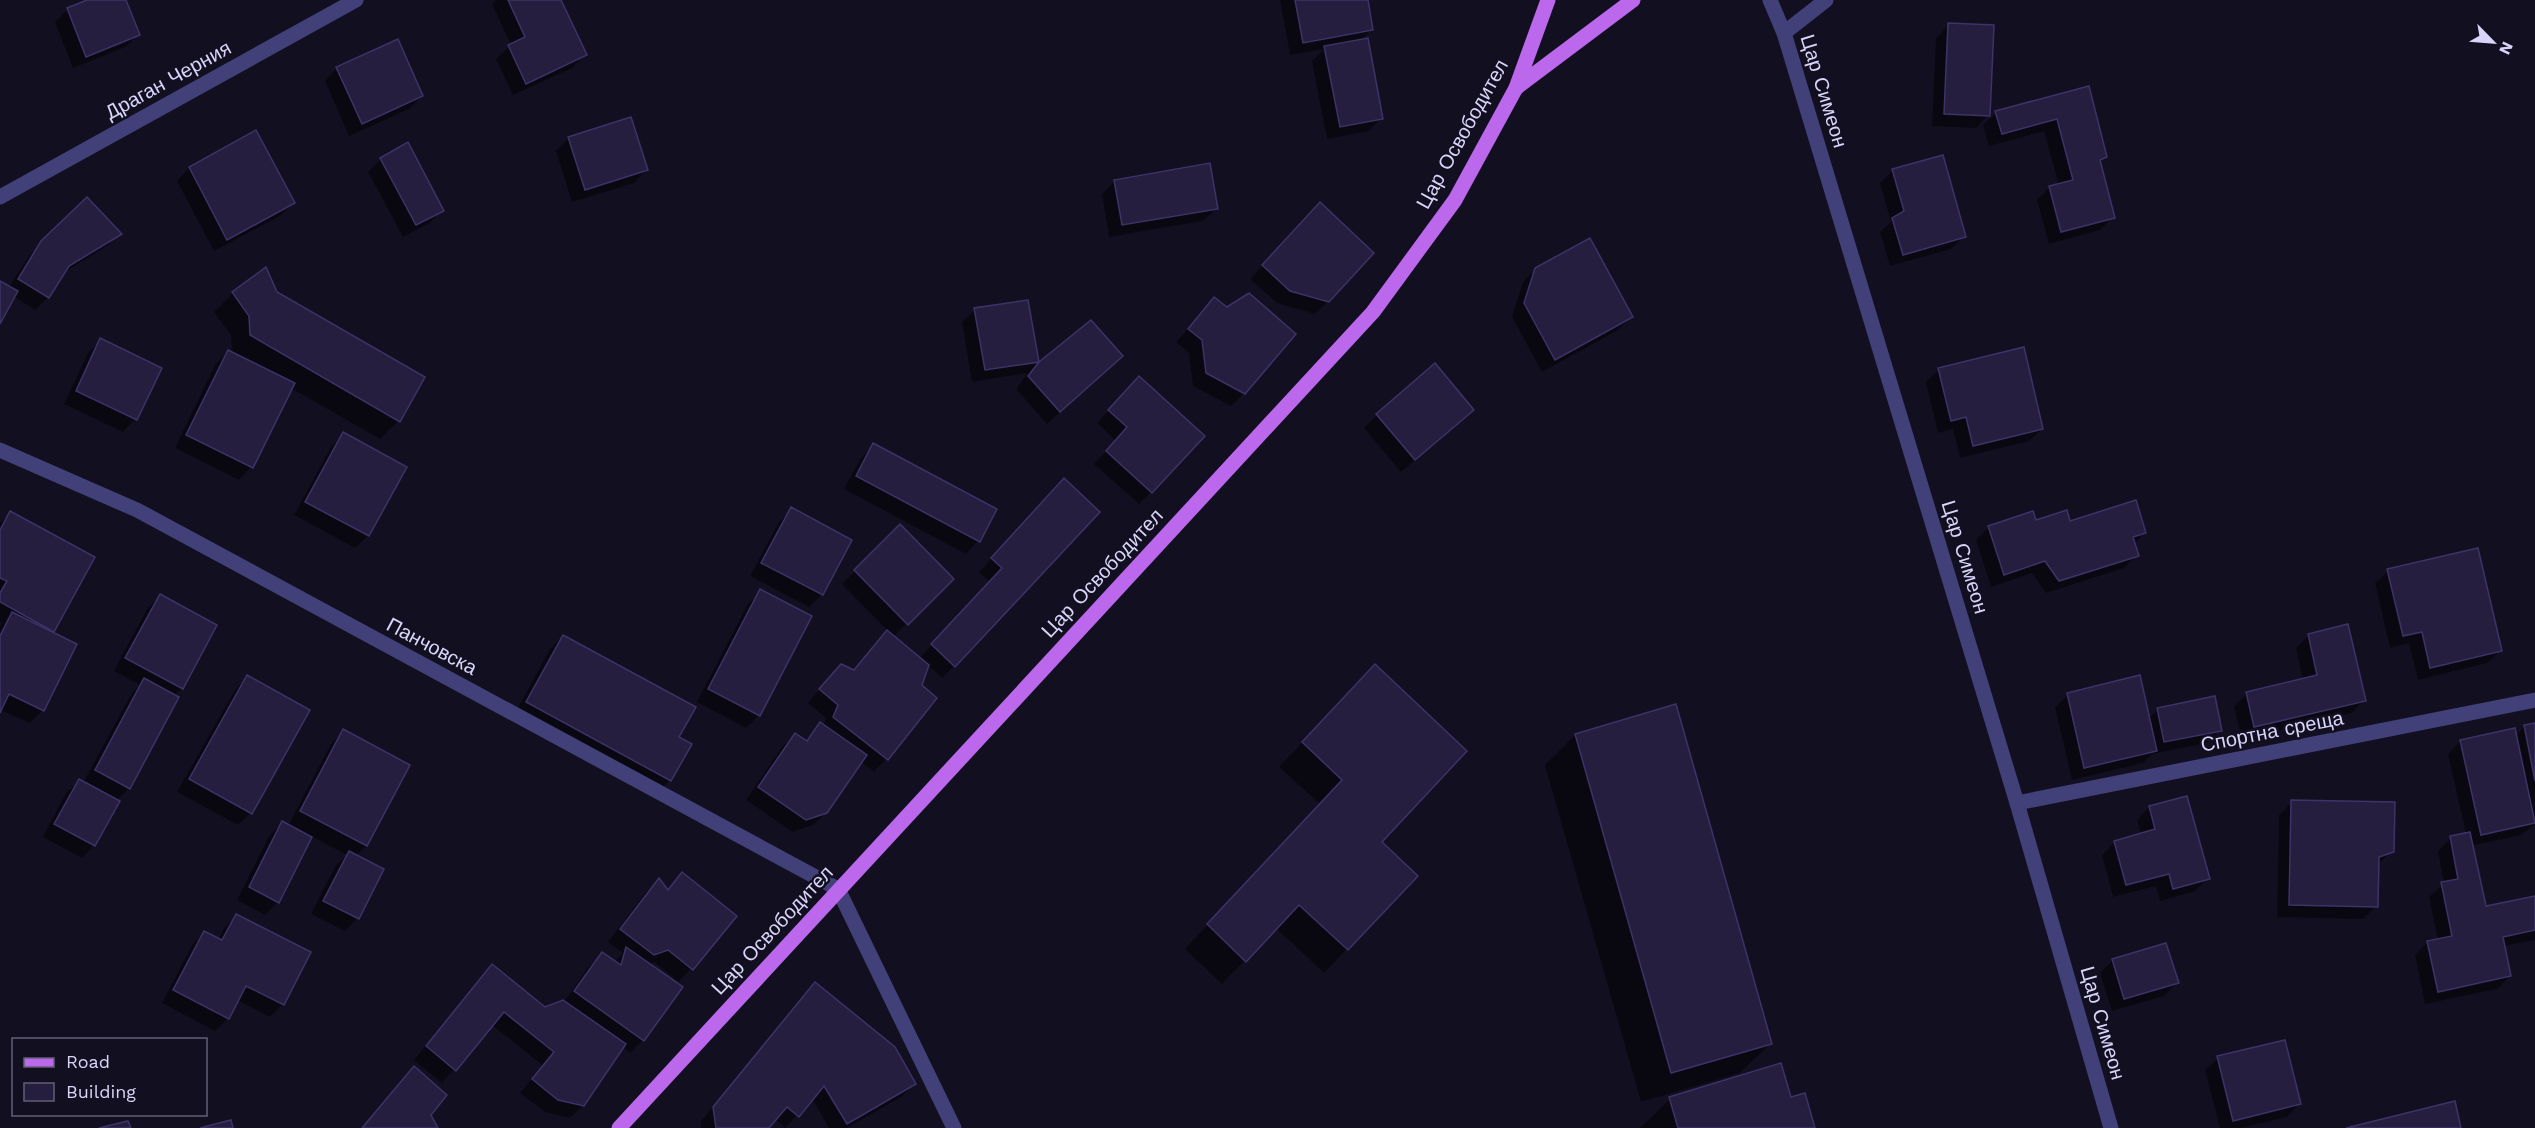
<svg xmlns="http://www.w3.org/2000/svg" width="2535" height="1128" viewBox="0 0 2535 1128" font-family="'Work Sans',sans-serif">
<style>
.shadow{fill:#0007}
.building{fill:#251e3e;stroke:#3d3368;stroke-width:1.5}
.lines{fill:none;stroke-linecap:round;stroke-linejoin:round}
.street{stroke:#424079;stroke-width:15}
.primary{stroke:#bb68ec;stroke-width:15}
.labels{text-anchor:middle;stroke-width:5;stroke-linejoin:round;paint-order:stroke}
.street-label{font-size:20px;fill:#d8d4fa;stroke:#121020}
</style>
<rect width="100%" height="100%" fill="#121020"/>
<g class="shadow">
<path d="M91,0H124L138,35L125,47L73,68L55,22L68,9Z"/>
<path d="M496,0H559L585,55L572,68L513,95L496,59L511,45L492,4Z"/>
<path d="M1280,0H1366L1371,30L1360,41L1381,118L1369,131L1327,139L1312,61L1324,49L1290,55Z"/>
<path d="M1949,25L1988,115L1976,128L1932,126L1936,38Z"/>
<path d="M337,68L422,96L409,109L349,136L325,81Z"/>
<path d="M2088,88L2106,157L2099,163L2113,217L2100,230L2049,244L2037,200L2050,187L2059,185L2044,131L1989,146L1983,125L1996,113Z"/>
<path d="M569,138L646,170L634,183L572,202L556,151Z"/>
<path d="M381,159L442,210L430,223L403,237L368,172Z"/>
<path d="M189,168L293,203L280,216L214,251L177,181Z"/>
<path d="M1893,170L1964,236L1951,249L1890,266L1880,232L1891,222L1880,183Z"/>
<path d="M1115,181L1216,209L1203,221L1109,237L1102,194Z"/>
<path d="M87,199L120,234L107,246L63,273L48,297L35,310L13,296L0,321V282L9,287L29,256Z"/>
<path d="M1307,217L1328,301L1315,314L1277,303L1250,279Z"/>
<path d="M265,269L275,293L398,421L380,439L291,388L251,467L239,480L175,448L215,365L228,352L232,354L231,335L214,312L233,293Z"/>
<path d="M1536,269L1631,317L1618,330L1542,372L1512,317L1523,282Z"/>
<path d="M1214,299L1227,309L1244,393L1231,406L1193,386L1189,353L1176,342Z"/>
<path d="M1027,301L1038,365L1108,368L1047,424L1016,389L1028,373L972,382L962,322L975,310Z"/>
<path d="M101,340L135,419L123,432L64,404L88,353Z"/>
<path d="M1939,370L2042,429L2029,441L1960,458L1953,429L1938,433L1926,382Z"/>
<path d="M1127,390L1151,492L1139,504L1094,464L1116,441L1097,423Z"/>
<path d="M1472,410L1401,472L1364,428L1377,415Z"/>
<path d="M344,434L405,467L368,536L355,548L294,515L331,447Z"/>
<path d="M874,445L978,541L966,554L844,489L861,458Z"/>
<path d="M1051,493L954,666L942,678L928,665L920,686L935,698L886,759L874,772L861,762L826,812L813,825L793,832L746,800L782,747L795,735L805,741L820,724L823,726L826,718L808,703L841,665L853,671L888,631L842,584L900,527L952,579L893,637L919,659L990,582L979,572Z"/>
<path d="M792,509L850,540L821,595L809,607L750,576L779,522Z"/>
<path d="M11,513L93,557L51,633L43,710L30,723L0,710V626L2,623L0,622V523Z"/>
<path d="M2036,522L2069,523L2145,532L2134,544L2137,555L2124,568L2046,593L2032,573L1991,587L1976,540L1989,527Z"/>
<path d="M2388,571L2500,651L2487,663L2418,680L2409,643L2390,648L2375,583Z"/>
<path d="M761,591L759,715L746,728L697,702L748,604Z"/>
<path d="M160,596L182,688L174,696L129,788L116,801L94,845L82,858L43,837L66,793L79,781L83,783L132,693L140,685L114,671L147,609Z"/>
<path d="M2309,635L2364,700L2352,713L2242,739L2234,706L2247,694L2303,680L2296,648Z"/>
<path d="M563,636L677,738L689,744L670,780L657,793L514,715L550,649Z"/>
<path d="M247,677L251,813L238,825L177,792L235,690Z"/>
<path d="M1352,690L1379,842L1416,876L1324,973L1276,928L1222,984L1185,949L1320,804L1279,767Z"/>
<path d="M2068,695L2148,719L2158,709L2220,730L2207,743L2152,754L2143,763L2072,780L2055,707Z"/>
<path d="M2535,724V824L2521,835L2471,846L2485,908L2535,897V940L2503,946L2510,976L2497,989L2425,1004L2415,955L2428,942L2438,940L2429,897L2444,883L2438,851L2451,838L2466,834L2448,754L2461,741L2515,736L2524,727Z"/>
<path d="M344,731L366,846L356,856L382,870L357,918L345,931L311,914L336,865L347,855L311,836L278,902L265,915L237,900L269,836L282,823L288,826L331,744Z"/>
<path d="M1575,735L1771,1043L1740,1073L1641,1102L1545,765Z"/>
<path d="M2292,802L2392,851L2377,865L2376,906L2363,919L2277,917L2279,815Z"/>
<path d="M2149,807L2208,878L2195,891L2160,901L2156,886L2113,897L2102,855L2115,842L2141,835L2137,820Z"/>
<path d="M683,874L735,916L679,982L654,962L648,964L643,1040L630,1053L622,1047L583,1105L570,1118L545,1112L520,1093L542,1065L492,1025L442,1083L414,1060L492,966L544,1009L564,1002L589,966L602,954L614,962L623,953L608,942L646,892L659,880L666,891Z"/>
<path d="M237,916L283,1004L270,1017L237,1000L228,1018L215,1031L162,1003L192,945L204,933L218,940L224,928Z"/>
<path d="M2113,960L2177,983L2164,996L2112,1011L2100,973Z"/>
<path d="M815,984L914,1084L901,1097L847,1128H829L812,1098L785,1128L775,1119L768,1128H701V1121Z"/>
<path d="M2218,1058L2299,1104L2287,1117L2241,1128H2220L2205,1070Z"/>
<path d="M1670,1099H1790L1813,1128H1640Z"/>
</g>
<g class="building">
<path d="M87,0H126L140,35L86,57L67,8Z"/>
<path d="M508,0H561L587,55L526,84L508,45L525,37Z"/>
<path d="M1295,0H1368L1373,30L1303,43Z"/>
<path d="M1948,23L1994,25L1990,116L1944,114Z"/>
<path d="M1368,38L1383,119L1340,127L1324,46Z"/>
<path d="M398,39L423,96L362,124L336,67Z"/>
<path d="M2089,86L2107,157L2100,160L2115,218L2061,232L2049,186L2073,180L2057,119L2002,134L1995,111Z"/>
<path d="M631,117L648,170L585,190L568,137Z"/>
<path d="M256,130L295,203L227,240L189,167Z"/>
<path d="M408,142L444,211L416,225L380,158Z"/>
<path d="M1943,155L1966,237L1903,255L1892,218L1904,211L1892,169Z"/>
<path d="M1210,163L1218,209L1122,225L1114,180Z"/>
<path d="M87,197L122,234L69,266L49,298L18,279L41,241Z"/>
<path d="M1320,202L1374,253L1329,302L1290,291L1262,265Z"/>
<path d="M1590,238L1633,317L1555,360L1524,303L1535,268Z"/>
<path d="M266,267L277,292L425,377L400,422L250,335L249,316L232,292Z"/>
<path d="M0,281L18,291L0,324Z"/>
<path d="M1249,293L1296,334L1245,394L1206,373L1202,340L1188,329L1214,297L1227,307Z"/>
<path d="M1028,300L1039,362L985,370L974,308Z"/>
<path d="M1091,320L1123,356L1060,412L1028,376L1039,362Z"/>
<path d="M100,338L162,368L137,420L76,391Z"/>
<path d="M2024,347L2043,429L1973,446L1966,417L1951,421L1938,368Z"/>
<path d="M228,350L295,383L253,468L186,435Z"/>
<path d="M1435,363L1474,410L1415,460L1376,414Z"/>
<path d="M1139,376L1205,436L1152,493L1106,451L1127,427L1108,410Z"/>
<path d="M343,432L407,467L369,536L305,502Z"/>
<path d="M873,443L997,509L980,542L856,476Z"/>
<path d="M1064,478L1100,512L955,667L931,644L1002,568L991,558Z"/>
<path d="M2136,500L2146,533L2133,537L2139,556L2059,581L2045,561L2004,575L1988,526L2033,511L2036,520L2067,510L2070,521Z"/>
<path d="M791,507L852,540L823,595L761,563Z"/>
<path d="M10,511L95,557L54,632L0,602V593L7,581L0,578V530Z"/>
<path d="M900,524L954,579L908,625L854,570Z"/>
<path d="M2478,548L2502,651L2430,668L2422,632L2403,636L2387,569Z"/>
<path d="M760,589L812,616L760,716L708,689Z"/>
<path d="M160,594L217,625L183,689L125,658Z"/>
<path d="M12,612L77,644L44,711L9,694L0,713V636Z"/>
<path d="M2348,624L2366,701L2254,727L2246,692L2317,675L2308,634Z"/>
<path d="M887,630L929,665L922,685L937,698L888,760L833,717L838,705L819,689L841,664L854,670Z"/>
<path d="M563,635L696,707L679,737L692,744L671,781L526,702Z"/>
<path d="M1375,664L1467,751L1382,842L1418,876L1348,950L1299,905L1246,962L1207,924L1342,780L1302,742Z"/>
<path d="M247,675L310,710L252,814L189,779Z"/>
<path d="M2140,675L2157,751L2084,768L2067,693Z"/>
<path d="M144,678L179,697L130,789L95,770Z"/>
<path d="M2215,696L2222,731L2164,742L2157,708Z"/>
<path d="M1676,704L1772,1044L1671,1073L1575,734Z"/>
<path d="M820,722L867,755L827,813L806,820L758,787L795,733L807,741Z"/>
<path d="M2535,723V781L2524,725Z"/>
<path d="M2515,728L2535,823L2481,835L2460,740Z"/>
<path d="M343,729L410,765L367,846L300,811Z"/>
<path d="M79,779L120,801L95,846L54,824Z"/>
<path d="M2187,796L2210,879L2173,889L2169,874L2126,885L2114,841L2155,829L2149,806Z"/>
<path d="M2291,800L2395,802L2394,852L2379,857L2378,907L2289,905Z"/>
<path d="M282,821L312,837L279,903L249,887Z"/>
<path d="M2470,832L2486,906L2535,896V930L2503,937L2511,976L2438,992L2427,941L2452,936L2441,882L2458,879L2450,836Z"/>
<path d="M349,851L384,869L359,919L323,901Z"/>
<path d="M682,872L737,916L693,970L668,950L654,955L620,929L659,878L668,890Z"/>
<path d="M236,914L311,952L284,1005L246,986L229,1019L173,990L204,931L222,940Z"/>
<path d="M2166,943L2179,983L2124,999L2112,959Z"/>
<path d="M626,947L683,987L644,1041L574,991L602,952L621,965Z"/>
<path d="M492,964L545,1007L563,1000L626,1044L584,1106L558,1100L532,1079L554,1052L504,1012L456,1071L426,1046Z"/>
<path d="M815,982L895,1047L916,1084L847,1124L824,1086L799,1117L787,1107L769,1128H716L713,1107Z"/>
<path d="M2285,1040L2301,1104L2233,1121L2217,1056Z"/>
<path d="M1781,1063L1791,1097L1805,1093L1815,1128H1678L1669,1097Z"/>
<path d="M414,1066L447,1095L431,1115L438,1128H362Z"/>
<path d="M2455,1101L2461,1128H2346Z"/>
<path d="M231,1120L233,1128H200Z"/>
<path d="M128,1121L131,1128H99Z"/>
</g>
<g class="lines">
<g class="street">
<path d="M1770,0L1784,33L2017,803L2111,1128"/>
<path d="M1784,33L1826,0"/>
<path d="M0,197L356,0"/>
<path d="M0,450L137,510L838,889L954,1128"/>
<path d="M2017,803L2535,700"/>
</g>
<g class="primary">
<path d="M1516,88L1633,0"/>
<path d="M619,1128L1373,312L1455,200L1516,88L1548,0"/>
</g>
</g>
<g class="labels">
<g class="street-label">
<text transform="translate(168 80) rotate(-29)" y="7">Драган Черния</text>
<text transform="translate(1824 91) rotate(73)" y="7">Цар Симеон</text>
<text transform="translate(1462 134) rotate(-61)" y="7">Цар Освободител</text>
<text transform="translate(1965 557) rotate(73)" y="7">Цар Симеон</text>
<text transform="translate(1102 573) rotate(-47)" y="7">Цар Освободител</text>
<text transform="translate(432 646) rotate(28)" y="7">Панчовска</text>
<text transform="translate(2272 731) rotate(-11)" y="7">Спортна среща</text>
<text transform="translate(772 930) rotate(-47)" y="7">Цар Освободител</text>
<text transform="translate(2103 1023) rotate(74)" y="7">Цар Симеон</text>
</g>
</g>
<rect x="12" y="1038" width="195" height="78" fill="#121020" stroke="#615e77" stroke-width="1.5"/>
<rect x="24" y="1058" width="30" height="9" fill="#bb68ec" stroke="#615e77" stroke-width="1.5"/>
<text x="66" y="1068" font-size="18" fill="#d8d4fa">Road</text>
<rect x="24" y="1083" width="30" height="18" fill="#251e3e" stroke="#615e77" stroke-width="1.5"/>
<text x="66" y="1098" font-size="18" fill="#d8d4fa">Building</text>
<g transform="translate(2493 42) rotate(115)" stroke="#121020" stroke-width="4.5" paint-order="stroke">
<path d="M0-4.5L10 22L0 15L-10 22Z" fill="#d8d4fa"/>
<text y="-9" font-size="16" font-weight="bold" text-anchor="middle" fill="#d8d4fa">N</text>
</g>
</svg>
